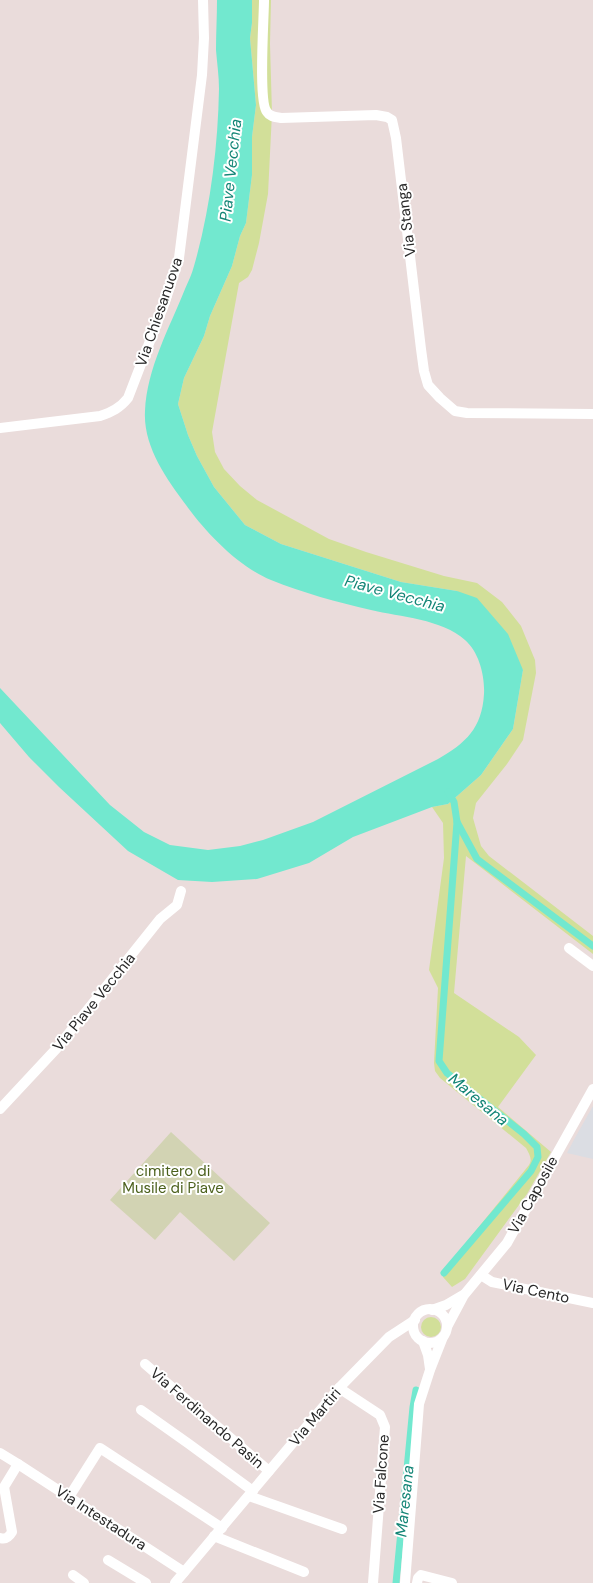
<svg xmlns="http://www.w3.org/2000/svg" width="593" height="1583" viewBox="0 0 593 1583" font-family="'DM Sans',sans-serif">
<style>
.industrial{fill:#dbdde3}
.green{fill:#d2df99}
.cemetery{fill:#d2d3b3}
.water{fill:#72e8cf}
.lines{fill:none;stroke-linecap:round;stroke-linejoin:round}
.canal{stroke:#72e8cf;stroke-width:7}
.minor{stroke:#fff;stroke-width:10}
.labels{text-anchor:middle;stroke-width:4;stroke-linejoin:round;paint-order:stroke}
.street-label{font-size:15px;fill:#282828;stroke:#fff}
.park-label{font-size:15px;fill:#4c611d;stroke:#fff}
.water-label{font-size:16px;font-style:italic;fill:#138576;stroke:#fff}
</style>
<rect width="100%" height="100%" fill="#eadcdb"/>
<path class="industrial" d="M593,1106V1159L567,1153L576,1136Z"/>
<g class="green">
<path d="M252,0H271L270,44L272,113L268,194L259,243L252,270L248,277L239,283L212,432L215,452L224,469L240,486L257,500L329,539L366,552L444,576L477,583L502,602L521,626L535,660L536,673L523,740L507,764L476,803L473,818L481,846L489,856L593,936V954L466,856L454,993L519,1037L536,1055L498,1107L551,1152L527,1194L465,1279L452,1287L443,1277V1271L529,1165C533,1159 529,1154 526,1148L440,1078L435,1071L434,1063L438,988L429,970L444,858L443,823L432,807L448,804L481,775L513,729L523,670L457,591L401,582L281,544L245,525L214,487L197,456L188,435L178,404L184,378L204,336L210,316L232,266L240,236L246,223L252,175V137L256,105L250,38L252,23Z"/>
<circle cx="431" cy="1327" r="10"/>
</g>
<path class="cemetery" d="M171,1132L270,1223L234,1261L180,1212L155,1240L110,1200Z"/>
<path class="water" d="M217,0H252V23L250,38L256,105L252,137V175L246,223L240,236L232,266L210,316L204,336L184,378L178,404L188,435L197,456L214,487L245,525L281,544L401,582L457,591L477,598L508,634L523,670L513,729L481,775L448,804L432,807L353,837L309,863L257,879L212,882L178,880L128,851L59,787L29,757L0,723V688L110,805L144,832L170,845L208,850L240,846L263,840L313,822L438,759C466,743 482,728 484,694C485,676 479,652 465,640C442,619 400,617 371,610C337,602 303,593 271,580C239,567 206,533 186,505C166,478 143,446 145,411C147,368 169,329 185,289C188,282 192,274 194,266C210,211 218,147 219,89C219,76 217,63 216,50C216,33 217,16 217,0Z"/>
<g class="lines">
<g class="canal">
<path d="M448,792L454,802L457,822L477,859L593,946"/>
<path d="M444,1273L531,1171L538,1157L537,1147L524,1134L447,1073L439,1061L457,822"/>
<path d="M396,1583L413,1407L416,1390"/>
</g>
<g class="minor">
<path d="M264,0C264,18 258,102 267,112C270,117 276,117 281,118L376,115L387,117L392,120L396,138L421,349L424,371L428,385L440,398L455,411L467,413L593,414"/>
<path d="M0,428L100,416C112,412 120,408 128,398L165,302L179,258L202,75L204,38L203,0"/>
<path d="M569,948L593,966"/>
<path d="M0,1109L57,1048L160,919L177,905L181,891"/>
<path d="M481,1275L492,1282L593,1303"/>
<circle cx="430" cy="1326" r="17"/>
<path d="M432,1310L446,1305L463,1295"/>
<path d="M447,1327L464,1295L507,1243L593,1089"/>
<path d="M423,1341L428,1355L430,1369"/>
<path d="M145,1364L269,1471"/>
<path d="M339,1388L380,1415L385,1427L373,1583"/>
<path d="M141,1410L189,1444L253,1491"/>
<path d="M0,1453L18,1464L184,1572"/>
<path d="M249,1496L342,1529"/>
<path d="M69,1497L100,1448L222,1528"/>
<path d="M214,1536L304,1572"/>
<path d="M0,1538C6,1540 9,1537 12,1532L4,1487L18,1464"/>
<path d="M108,1560L146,1583"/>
<path d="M73,1575L84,1583"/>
<path d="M175,1583L339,1388L389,1337L415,1320"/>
<path d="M405,1583L419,1404L430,1370L443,1337"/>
<path d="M417,1583L418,1578L421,1575L452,1583"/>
</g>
</g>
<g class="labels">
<g class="street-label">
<text transform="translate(406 220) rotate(-97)" y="5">Via Stanga</text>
<text transform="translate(159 312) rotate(-71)" y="5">Via Chiesanuova</text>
<text transform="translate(94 1002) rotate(-51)" y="5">Via Piave Vecchia</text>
<text transform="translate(533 1195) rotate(-61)" y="5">Via Caposile</text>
<text transform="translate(536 1291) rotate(12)" y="5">Via Cento</text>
<text transform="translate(315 1417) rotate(-50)" y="5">Via Martiri</text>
<text transform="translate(207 1418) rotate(41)" y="5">Via Ferdinando Pasin</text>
<text transform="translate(381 1474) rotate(-86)" y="5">Via Falcone</text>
<text transform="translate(101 1518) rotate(33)" y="5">Via Intestadura</text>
</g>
<g class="park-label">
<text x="173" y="1176">cimitero di<tspan x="173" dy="17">Musile di Piave</tspan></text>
</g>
<g class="water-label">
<text transform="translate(230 170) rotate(-84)" y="6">Piave Vecchia</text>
<text transform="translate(395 593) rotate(15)" y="6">Piave Vecchia</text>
<text transform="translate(479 1099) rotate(40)" y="6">Maresana</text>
<text transform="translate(404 1501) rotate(-84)" y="6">Maresana</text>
</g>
</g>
</svg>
